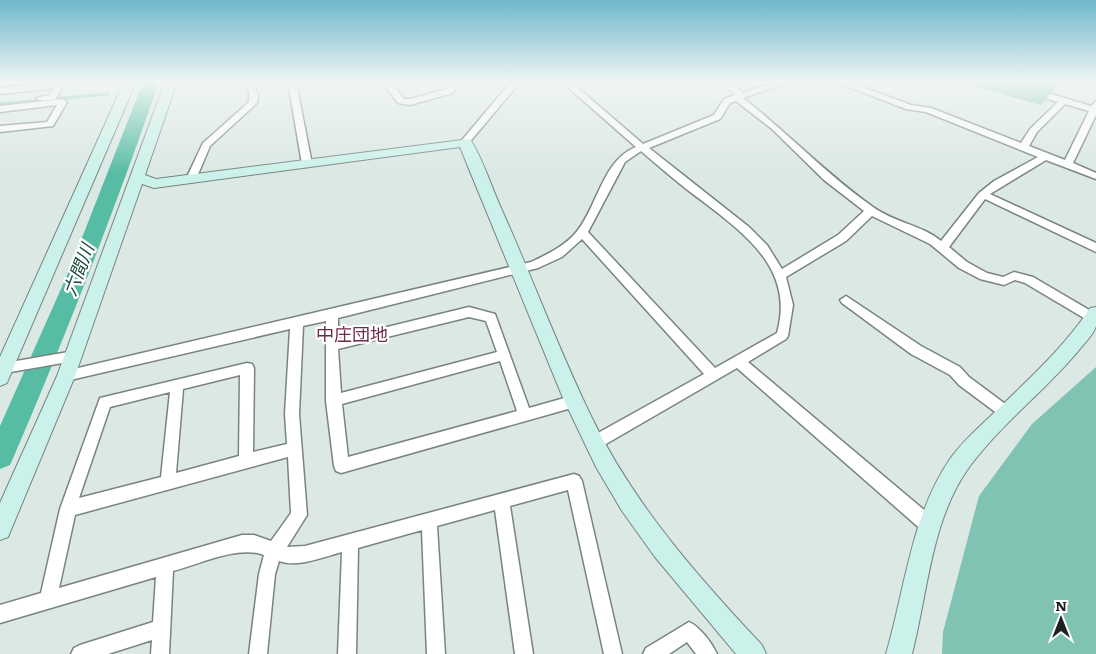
<svg xmlns="http://www.w3.org/2000/svg" width="1096" height="654" viewBox="0 0 1096 654" font-family="Literata,'Noto Sans JP',serif">
<style>
.green{fill:#81c3b2}
.lines{fill:none;stroke-linecap:round;stroke-linejoin:round}
.stream{stroke:#57bca4;stroke-width:3}
.river{fill:#57bca4;fill-rule:evenodd}
.street-casing{stroke:#798480;stroke-width:3}
.secondary-casing{stroke:#798480;stroke-width:2}
.street{fill:#fff;fill-rule:evenodd}
.secondary{fill:#cbf2ea;fill-rule:evenodd}
.wall{fill:#66bba6}
.shaded-wall{fill:#539987}
.building{fill:#77dac1;stroke:#539987}
.labels{text-anchor:middle;stroke-width:4.5;stroke-linejoin:round;paint-order:stroke}
.water-label{font-size:18px;font-style:italic;fill:#1a463c;stroke:#fff}
.neighbourhood-label{font-size:18px;fill:#6f2c49;stroke:#fff}
</style>
<rect width="100%" height="100%" fill="#dbe8e4"/>
<path class="green" d="M1096,367V654H942L943,632L979,496L1032,424Z"/>
<g class="lines">
<g class="stream">
<path d="M141,91L148,90"/>
<path d="M53,99L108,94"/>
<path d="M0,104L46,100"/>
</g>
<path class="river" d="M143,82H159C115,209 67,333 14,456L10,465L0,469V426L69,271Z"/>
<defs>
<g id="street">
<path d="M65,82L56,99C50,100 40,102 36,98L50,95L54,88L0,94V88Z"/>
<path d="M242,82H251C257,89 259,95 257,103L210,146L196,179L191,182L187,181L186,179L203,143L249,102V91Z"/>
<path d="M288,82H296L312,164L307,167L302,164Z"/>
<path d="M382,82H391L404,99H410L447,89L449,86L445,82H454L457,86L453,93L410,105L398,103Z"/>
<path d="M511,82H520L468,144H462V140Z"/>
<path d="M562,82H571L643,144L714,115L724,99L735,95L721,82H730L743,93L775,82H789L743,98C788,133 826,174 873,207C893,222 922,225 941,241L979,193L994,181L1038,157L926,112L906,109L836,82H849L911,105L931,108L1021,143L1030,129L1058,102L1032,94V90H1038L1091,106L1096,101V115L1073,163L1096,173V179L1046,160L990,194L1096,243V252L985,199L949,247L967,262L987,273L1003,277L1014,272L1033,277L1096,314V322L1089,321L1025,283L1015,280L1004,285L980,279L959,268L930,244L872,216L846,241L786,277L793,305L788,336L786,339L748,362L936,520L938,526L936,532L930,534L924,532L737,368L599,448L594,449L589,448L587,443L589,438L704,374L582,239L562,257L538,268L338,318V339L469,307L495,314L529,408L575,395L580,397L582,401L580,405L575,407L341,473L336,471L334,466L326,401V321L303,326L299,414L307,515L287,547L305,546L574,474L579,476L582,481L622,654H604L568,490L510,506L533,654H515L495,510L437,526L445,654H427L422,530L358,548L356,654H338L342,552C323,557 298,568 279,561L275,574L267,654H249L259,574L264,555C238,545 200,564 173,571L169,654H151L152,640L108,654H71L74,648L80,645L153,622L156,577L0,623V605L41,593L60,509L100,398L247,363L252,364L254,368L253,452L287,444L285,414L290,329L66,381L61,380L59,376L61,372L531,262C548,254 567,245 578,230C598,204 603,160 636,147ZM736,101L772,129L824,180L864,211L838,235L782,269L767,245L749,227L649,148L720,119L730,103ZM1065,104L1089,111L1065,160L1029,146L1037,132ZM641,151C661,168 680,185 701,200C745,234 795,269 777,333L715,368L588,232L625,162ZM469,317L486,321L497,352L341,393L338,349ZM500,361L517,411L348,457L342,404ZM240,375L239,456L176,473L183,389ZM170,392L161,477L79,498L110,407ZM288,457L291,513L271,541L254,535H242L59,588L75,515Z"/>
<path d="M63,99L67,102L53,126L0,132V126L47,122L57,105L0,112V106Z"/>
<path d="M846,296L921,346L960,367L969,377L1012,409L1014,413L1012,417L1007,419L1002,417L959,385L950,375L911,354L842,303L840,300Z"/>
<path d="M74,351L79,352L81,356L79,360L74,361L5,373L0,371V364L5,363Z"/>
<path d="M689,622C700,627 712,643 717,654H696L687,642L669,654H643L646,648Z"/>
</g>
<g id="secondary">
<path d="M124,82H136L9,378L7,383L0,386V357Z"/>
<path d="M165,82H177L145,175L156,179L470,139C483,159 491,186 501,208C532,277 558,348 591,416C632,502 697,576 762,645L766,654H736L655,557L622,511L596,467L563,398L460,147L154,188L142,184L75,376L8,537L0,540V503L57,376Z"/>
<path d="M1096,307C1096,313 1096,320 1096,326C1094,334 1084,344 1079,350C1045,391 1001,424 970,466C931,519 928,592 912,654H886C905,589 911,516 950,459C964,439 983,424 1000,407C1032,376 1065,346 1090,308Z"/>
</g>
</defs>
<use href="#street" class="street-casing"/>
<use href="#secondary" class="secondary-casing"/>
<use href="#street" class="street"/>
<use href="#secondary" class="secondary"/>
</g>
<path class="wall" d="M959,82H1059L1052,92H1051L1041,105Z"/>
<path class="shaded-wall" d="M1057,83L1045,100L1041,105L1053,87Z"/>
<path class="building" d="M1035,82H1056L1057,83L1053,87Z"/>
<linearGradient id="sky" x2="0" y2="1"><stop stop-color="#6eb7cd"/><stop offset="0.47" stop-color="#eff5f3"/><stop offset="1" stop-color="#eff5f3" stop-opacity="0"/></linearGradient>
<rect width="1096" height="174" fill="url(#sky)"/>
<g class="labels">
<g class="water-label">
<text transform="translate(79 270) rotate(-69)" y="6">六間川</text>
</g>
<g class="neighbourhood-label">
<text x="352" y="341">中庄団地</text>
</g>
</g>
<g transform="translate(1061 619)" stroke="#ffffff" stroke-width="4" paint-order="stroke">
<path d="M0-4L9 19L0 12L-9 19Z" fill="#1d2220"/>
<text y="-8" font-size="14" font-weight="bold" text-anchor="middle" fill="#1d2220">N</text>
</g>
</svg>
